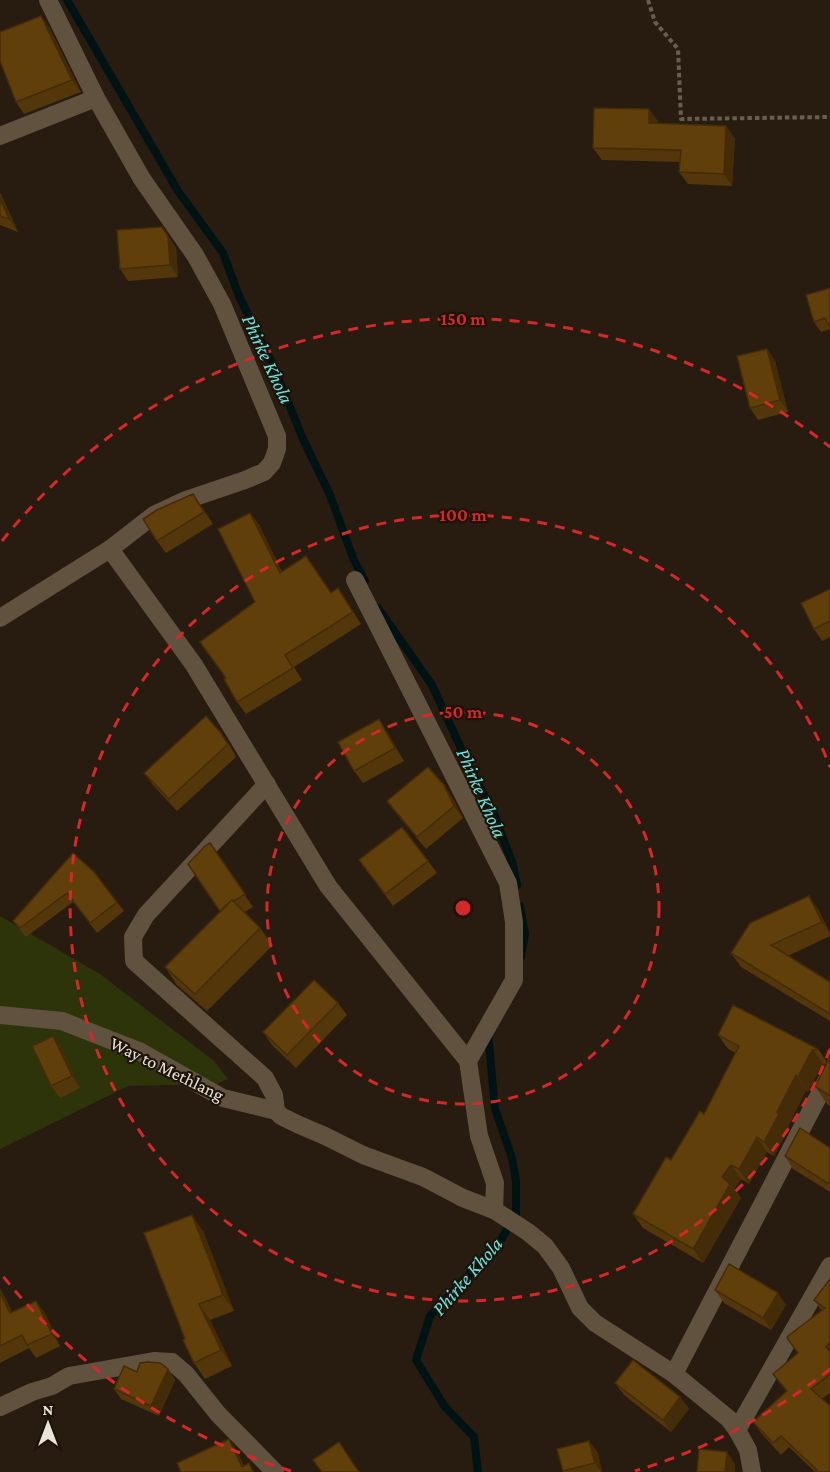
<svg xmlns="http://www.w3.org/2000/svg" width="830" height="1472" viewBox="0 0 830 1472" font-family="'Crimson Pro',serif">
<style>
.green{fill:#2d340a}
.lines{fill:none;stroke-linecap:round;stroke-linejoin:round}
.stream{stroke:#001314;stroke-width:8}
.path{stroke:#675e52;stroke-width:4;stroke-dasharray:4.5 3;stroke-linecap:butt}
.street{stroke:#61513f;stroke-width:18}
.wall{fill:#533609}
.shaded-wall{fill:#442c08}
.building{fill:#613f0b;stroke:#442c08;stroke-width:1.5}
.ring{fill:none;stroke:#d62828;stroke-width:3;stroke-dasharray:10 8}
.labels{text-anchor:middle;stroke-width:4.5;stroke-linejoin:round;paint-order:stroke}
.street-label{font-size:18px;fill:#eae3db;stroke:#1d1307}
.water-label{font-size:20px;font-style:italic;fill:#69e3e6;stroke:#1d1307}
.centre{fill:#d62828;stroke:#1d1307;stroke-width:3}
.ring-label{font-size:18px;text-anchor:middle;font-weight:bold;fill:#d62828;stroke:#1d1307;stroke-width:4.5;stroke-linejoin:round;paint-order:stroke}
</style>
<rect width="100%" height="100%" fill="#271c0f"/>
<path class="green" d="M0,916L100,974L214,1061L228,1079L217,1084L128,1086L0,1149Z"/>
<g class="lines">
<g class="stream">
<path d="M67,0L178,191L223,253L239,296L273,365L303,439L330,495L353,558L365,581"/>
<path d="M378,608L432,685L469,766L494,814L513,865L517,885"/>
<path d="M520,906L525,934L521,956"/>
<path d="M478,1472L474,1437L445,1407L416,1360L430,1316L501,1240L516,1214V1181L512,1158L495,1109L488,1033"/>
</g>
<path class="path" d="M648,0L655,22L678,49L681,119L830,117"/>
<g class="street">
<path d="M48,0L96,98L142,179L195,255L222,304L277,436V449L272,463L264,472L245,480L186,500L154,515L110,549L194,665L328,886L468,1061L479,1136L495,1183L494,1210"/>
<path d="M0,136L96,98"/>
<path d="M355,580L508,883L514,922V980L468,1061"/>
<path d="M0,618L110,549"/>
<path d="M267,784L146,915L133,937L134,961L265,1078L274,1095L276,1111"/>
<path d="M0,1015L62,1021L141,1052L223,1098L276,1111L281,1116L297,1124L325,1136L363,1155L423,1177L463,1198L494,1210L528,1232L545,1246L561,1268L580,1308L595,1323L674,1374L729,1419L737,1430L748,1450L752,1472"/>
<path d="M674,1374L830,1074"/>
<path d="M0,1407L32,1392L52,1386L69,1376L154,1361L172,1362L186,1374L218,1414L275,1472"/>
<path d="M737,1430L830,1266"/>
</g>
</g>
<g class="wall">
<path d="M41,16L50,29L81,92L24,114L16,102Z"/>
<path d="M658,121V123L726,126L735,139L732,186L688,184L679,172L680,162L602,160L593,148Z"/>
<path d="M0,193L1,194L18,232L0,225Z"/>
<path d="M162,227L176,248L178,277L128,281L120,269Z"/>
<path d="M830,288V329L821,332L814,322Z"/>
<path d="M767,349L775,361L788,412L758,420L750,408Z"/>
<path d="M202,507L213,524L166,553L157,541Z"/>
<path d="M250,513L259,525L282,572L331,593L338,588L361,624L294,667L302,680L246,714L237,702L226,678L255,602Z"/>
<path d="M830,589V637L822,641L814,629Z"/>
<path d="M387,732L404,761L363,783L354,771Z"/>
<path d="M229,744L236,757L177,811L153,785L144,773Z"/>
<path d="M444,785L452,797L463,818L426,849L396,813L387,801Z"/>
<path d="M210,843L253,907L245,912L260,928L273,945L207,1011L177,985L165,967L220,912Z"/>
<path d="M73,853L117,902L124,911L97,933L73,902L26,937L13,921Z"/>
<path d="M359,860L428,861L437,873L393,906Z"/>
<path d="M818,909L830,933V936L788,956L830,982V1021L741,967L731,953Z"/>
<path d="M338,1003L347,1015L296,1068L272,1045L263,1032Z"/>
<path d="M718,1035L818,1049L827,1062L830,1053V1106L827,1104L815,1086L826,1064L824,1065L820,1068L808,1092L806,1090L788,1126L789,1128L774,1156L767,1152L749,1184L741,1179L734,1189L741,1198L703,1263L643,1228L633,1214L704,1114L736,1053L728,1049Z"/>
<path d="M62,1048L80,1088L60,1098L51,1086Z"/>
<path d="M830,1148V1192L793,1169L785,1156Z"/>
<path d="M203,1231L234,1311L210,1320L232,1366L205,1379L194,1363L185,1339Z"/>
<path d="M830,1279V1393L822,1399L830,1472H815L789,1447L781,1455L762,1434L753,1422L786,1391L773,1374L798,1353L787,1338L822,1311L814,1300Z"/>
<path d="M0,1288L12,1312L45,1313L60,1346L36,1358L29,1348L0,1363Z"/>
<path d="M715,1290L786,1305L771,1330L724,1303Z"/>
<path d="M168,1369L175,1380L159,1416L121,1399L114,1389L137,1372Z"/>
<path d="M615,1383L680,1397L689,1409L671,1432L624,1395Z"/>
<path d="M589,1441L598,1453L602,1472H563V1471Z"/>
</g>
<g class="shaded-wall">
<path d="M41,16L50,29L81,92L72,80Z"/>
<path d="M649,109L658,121V135L649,123Z"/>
<path d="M726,126L735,139L732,186L724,174Z"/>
<path d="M0,193L18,232L9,219L0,199Z"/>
<path d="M168,236L176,248L178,277L170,265Z"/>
<path d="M767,349L775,361L788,412L780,400Z"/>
<path d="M250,513L259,525L289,585L280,573Z"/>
<path d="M379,719L387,732L404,761L395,748Z"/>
<path d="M444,785L452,797L463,818L454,806Z"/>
<path d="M809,896L818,909L830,934L822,922Z"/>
<path d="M53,1036L62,1048L80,1088L72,1076Z"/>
<path d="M813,1050L824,1065L820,1068L808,1092L798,1077L810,1054Z"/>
<path d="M796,1075L806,1090L788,1126L789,1128L774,1156L764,1142L777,1112Z"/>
<path d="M757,1137L767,1152L749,1184L739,1169Z"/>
<path d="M731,1165L741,1179L734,1189L741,1198L703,1263L693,1249L722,1177Z"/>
<path d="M192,1215L203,1231L234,1311L223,1295Z"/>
<path d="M0,1288L19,1325L10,1313L0,1293Z"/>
<path d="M778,1293L786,1305L771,1330L763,1318Z"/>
<path d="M36,1301L45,1313L60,1346L52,1334Z"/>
<path d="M199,1304L210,1320L232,1366L221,1350Z"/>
<path d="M830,1342V1352L826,1347Z"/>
<path d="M168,1369L175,1380L159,1416L151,1406Z"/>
<path d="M680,1397L689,1409L671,1432L663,1420Z"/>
<path d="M229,1439L237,1451L247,1472L242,1467Z"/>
<path d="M589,1441L598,1453L602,1472H601L595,1463Z"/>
<path d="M727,1452L735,1464V1472H725Z"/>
</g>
<g class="building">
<path d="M41,16L72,80L16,102L0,61V32Z"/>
<path d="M594,108L649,109V123L726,126L724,174L679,172L681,150L593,148Z"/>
<path d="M0,199L9,219L0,216Z"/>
<path d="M162,227L168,236L170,265L120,269L117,230Z"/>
<path d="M830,288V327L825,318L814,322L806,295Z"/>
<path d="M767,349L780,400L750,408L737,356Z"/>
<path d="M193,494L204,512L157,541L143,519L157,510Z"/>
<path d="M250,513L280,573L306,556L331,593L338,588L353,612L285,655L293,668L237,702L224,679L226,678L200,642L255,602L218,529Z"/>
<path d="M830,589V621L814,629L801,603Z"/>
<path d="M206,716L220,732L228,744L169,799L144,773Z"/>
<path d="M379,719L395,748L354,771L338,742Z"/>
<path d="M428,767L444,785L454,806L417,837L387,801Z"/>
<path d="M402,827L428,861L385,894L359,860Z"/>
<path d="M210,843L245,894L234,901L232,900L220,911L188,864L205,846Z"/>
<path d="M73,853L94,872L117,902L90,923L67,893L20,928L13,921Z"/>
<path d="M809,896L822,922L771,945L830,982V1014L731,953L750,923Z"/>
<path d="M232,900L260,928L195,994L165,967Z"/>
<path d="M314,980L338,1003L287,1055L263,1032Z"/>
<path d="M733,1005L818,1049L813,1050L810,1054L798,1077L796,1075L777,1112L779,1114L764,1142L757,1137L739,1169L731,1165L722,1177L730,1184L693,1249L633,1214L666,1157L671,1160L700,1111L704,1114L739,1046L718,1035Z"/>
<path d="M53,1036L72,1076L51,1086L32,1046Z"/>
<path d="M828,1051L830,1053V1096L815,1086L828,1061L829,1056Z"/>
<path d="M800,1128L830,1148V1183H827L785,1156Z"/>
<path d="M192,1215L223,1295L199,1304L221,1350L194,1363L183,1340L185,1339L144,1233Z"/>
<path d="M729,1264L778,1293L763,1318L715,1290Z"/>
<path d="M830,1279V1342L826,1347L830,1352V1374L811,1389L830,1406V1472H814L817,1470L781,1436L773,1443L753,1422L787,1391L773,1374L798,1353L787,1338L788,1336L825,1308L814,1300Z"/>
<path d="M0,1293L10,1313L36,1301L52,1334L27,1345L22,1335L0,1346Z"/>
<path d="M633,1360L680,1397L663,1420L615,1383Z"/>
<path d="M147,1362L160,1363L168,1369L151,1406L114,1389L124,1366L137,1372L140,1363Z"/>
<path d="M229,1439L242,1467L249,1463L253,1472H181L177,1463Z"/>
<path d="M589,1441L595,1463L563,1471L557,1449Z"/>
<path d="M339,1442L359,1472H322L313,1460Z"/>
<path d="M699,1449L727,1452L725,1472H697Z"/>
</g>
<g class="ring">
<circle cx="463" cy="908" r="196"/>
<path d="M830 1049A393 393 0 1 1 830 767"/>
<path d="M830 1369A589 589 0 0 1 635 1471M291 1471A589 589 0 0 1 2 1275M2 541A589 589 0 0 1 830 447"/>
</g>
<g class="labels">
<g class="street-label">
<text transform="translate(167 1069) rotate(26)" y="6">Way to Methlang</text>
</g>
<g class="water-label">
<text transform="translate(268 359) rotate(65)" y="7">Phirke Khola</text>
<text transform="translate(482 793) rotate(66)" y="7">Phirke Khola</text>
<text transform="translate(467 1276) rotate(-49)" y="7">Phirke Khola</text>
</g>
</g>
<circle cx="463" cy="908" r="9" class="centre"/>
<g class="ring-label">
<text x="463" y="325">150 m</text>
<text x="463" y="521">100 m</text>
<text x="463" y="718">50 m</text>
</g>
<g transform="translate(48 1424)" stroke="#1d1307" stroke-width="4.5" paint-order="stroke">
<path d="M0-4.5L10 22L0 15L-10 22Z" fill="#eae3db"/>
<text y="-9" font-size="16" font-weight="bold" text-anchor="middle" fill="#eae3db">N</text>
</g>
</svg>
